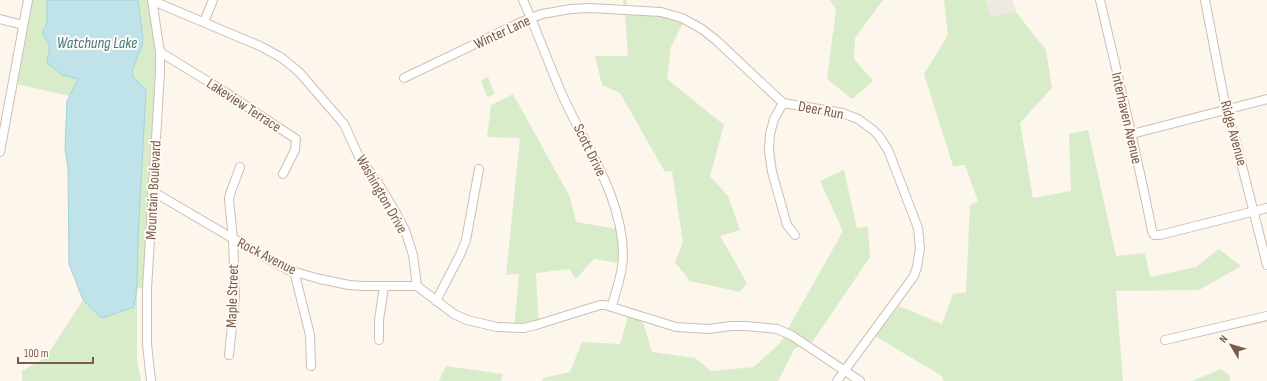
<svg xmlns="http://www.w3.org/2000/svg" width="1267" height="381" viewBox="0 0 1267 381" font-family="'Sofia Sans Condensed',sans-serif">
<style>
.industrial{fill:#efe9e4}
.green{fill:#d8ecc9}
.water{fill:#bfe3e8;stroke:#a5d3da}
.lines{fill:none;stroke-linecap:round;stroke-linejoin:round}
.minor-casing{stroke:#d1beb0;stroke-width:10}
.minor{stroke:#fff;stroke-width:8}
.labels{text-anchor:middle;stroke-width:4;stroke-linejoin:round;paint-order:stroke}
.street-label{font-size:15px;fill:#7a5c4d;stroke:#fffaf3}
.water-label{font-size:16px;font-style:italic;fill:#437c86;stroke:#fffaf3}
</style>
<rect width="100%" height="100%" fill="#fdf6ec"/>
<path class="industrial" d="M985,0H1013L1016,12L991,16Z"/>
<g class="green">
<path d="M28,0H47V23L43,31C45,37 50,43 49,50C49,54 47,58 47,63L62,75L78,79L70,96L12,83Z"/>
<path d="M138,0H152L160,52L147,289L137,288V360L141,381H22V371L46,357L83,300L102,318L137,288L138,239L146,90L133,77L132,71L142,46L143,37Z"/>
<path d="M623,0H626L628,14L663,16L683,23L671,47L667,79L724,125L710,176L728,196L740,230L720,236L747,283L740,292L690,281L675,262L683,242L672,171L665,172L620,93L602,85L595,56H628L625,13Z"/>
<path d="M830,0H883L855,38L854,59L873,81L852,99L827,79L836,10Z"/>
<path d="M944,0H985L991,16L1016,12L1046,50L1052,88L1020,123L1033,198L1071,191L1069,134L1088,130L1116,256L1145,253L1150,277L1196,267L1219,249L1241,266L1199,290L1116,291L1123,381H944L942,376L875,336L899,306L942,324L953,294L966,292L970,205L978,201L965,165L953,166L924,74L948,35Z"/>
<path d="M488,77L495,94L487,97L481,80Z"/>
<path d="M513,94L570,197L576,222L623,230L625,264L594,259L576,279L569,269L536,273L539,328L514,329L519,274L506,275L520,138L487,137L491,105Z"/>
<path d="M844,170L857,228L868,227L870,257L813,341L794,349L778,381H542L543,378L570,372L582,342L620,344L629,314L642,319L652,352L695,358L711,371L754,367L780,343L843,231L820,181Z"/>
<path d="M446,366L503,374L501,381H439Z"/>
<path d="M1221,369L1229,375L1230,381H1192Z"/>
</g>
<path class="water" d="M47,0H138L143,37L142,46L132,71L133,77L146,90L138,239L137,288L134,307L102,318L83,300L69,264L68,168L65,149L67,101L78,79L62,75L47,63C47,57 50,52 49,46C48,40 43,39 43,31L47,23Z"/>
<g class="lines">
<defs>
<g id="minor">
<path d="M523,0C538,33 550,68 565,101C588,150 623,199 623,256C623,273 616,290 612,306"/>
<path d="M1100,0C1118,77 1137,154 1152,231L1154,235H1160L1267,208"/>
<path d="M1205,0L1226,109L1236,142L1267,265"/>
<path d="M153,1L260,46L282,58L299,72L344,124L359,157L378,183L395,211L405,230L413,255L417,286L454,314L467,320L497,327L524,328L536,325L600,305H605L676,327L709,329L731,326H746L777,329L791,335L860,381"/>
<path d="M0,19L23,25"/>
<path d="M204,22L213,0"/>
<path d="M160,52L225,92L296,139L295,150L283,174"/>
<path d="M404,78L521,22L542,14L571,9L590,8L661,12L682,18L702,29L717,41L783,103L843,113L850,116L858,119L873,130L879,136L888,150L892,160L918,228L920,248L917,267L914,276L837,381"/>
<path d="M783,103L774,119L770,134L769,151L772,172L787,225L795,235"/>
<path d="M1132,134L1267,99"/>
<path d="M0,152L28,0"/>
<path d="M152,191L261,255L288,270L320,279L349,285L363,286H417"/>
<path d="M294,271L310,335L311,366"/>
<path d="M436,301L460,255L466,240L479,169"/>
<path d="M379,340V320L384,287"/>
<path d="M1165,340L1267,316"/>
<path d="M229,355L235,296L233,239L229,199L230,194L240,167"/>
<path d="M151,381L147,344V289L160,72V52L152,0"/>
</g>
</defs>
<use href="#minor" class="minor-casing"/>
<use href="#minor" class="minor"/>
</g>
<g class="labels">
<g class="street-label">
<text transform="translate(502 32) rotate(-25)" y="5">Winter Lane</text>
<text transform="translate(244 105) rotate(33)" y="5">Lakeview Terrace</text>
<text transform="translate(821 110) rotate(11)" y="5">Deer Run</text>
<text transform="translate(1127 118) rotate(77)" y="5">Interhaven Avenue</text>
<text transform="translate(1234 133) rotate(75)" y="5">Ridge Avenue</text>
<text transform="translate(590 150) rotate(64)" y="5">Scott Drive</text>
<text transform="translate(153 190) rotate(-87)" y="5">Mountain Boulevard</text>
<text transform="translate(382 194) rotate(60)" y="5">Washington Drive</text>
<text transform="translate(267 256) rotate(27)" y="5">Rock Avenue</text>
<text transform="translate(232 296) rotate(-88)" y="5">Maple Street</text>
</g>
<g class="water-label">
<text x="97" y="48">Watchung Lake</text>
</g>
</g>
<g transform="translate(1231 345) rotate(308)" stroke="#fffaf3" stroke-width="3" paint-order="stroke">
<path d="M0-3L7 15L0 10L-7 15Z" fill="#7a5c4d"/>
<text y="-6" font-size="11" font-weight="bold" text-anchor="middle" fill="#7a5c4d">N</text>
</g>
<path d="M18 357v6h75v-6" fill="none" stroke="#7a5c4d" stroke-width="2"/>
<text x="24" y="357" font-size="12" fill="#7a5c4d" stroke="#fffaf3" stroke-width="3" paint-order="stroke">100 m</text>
</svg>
